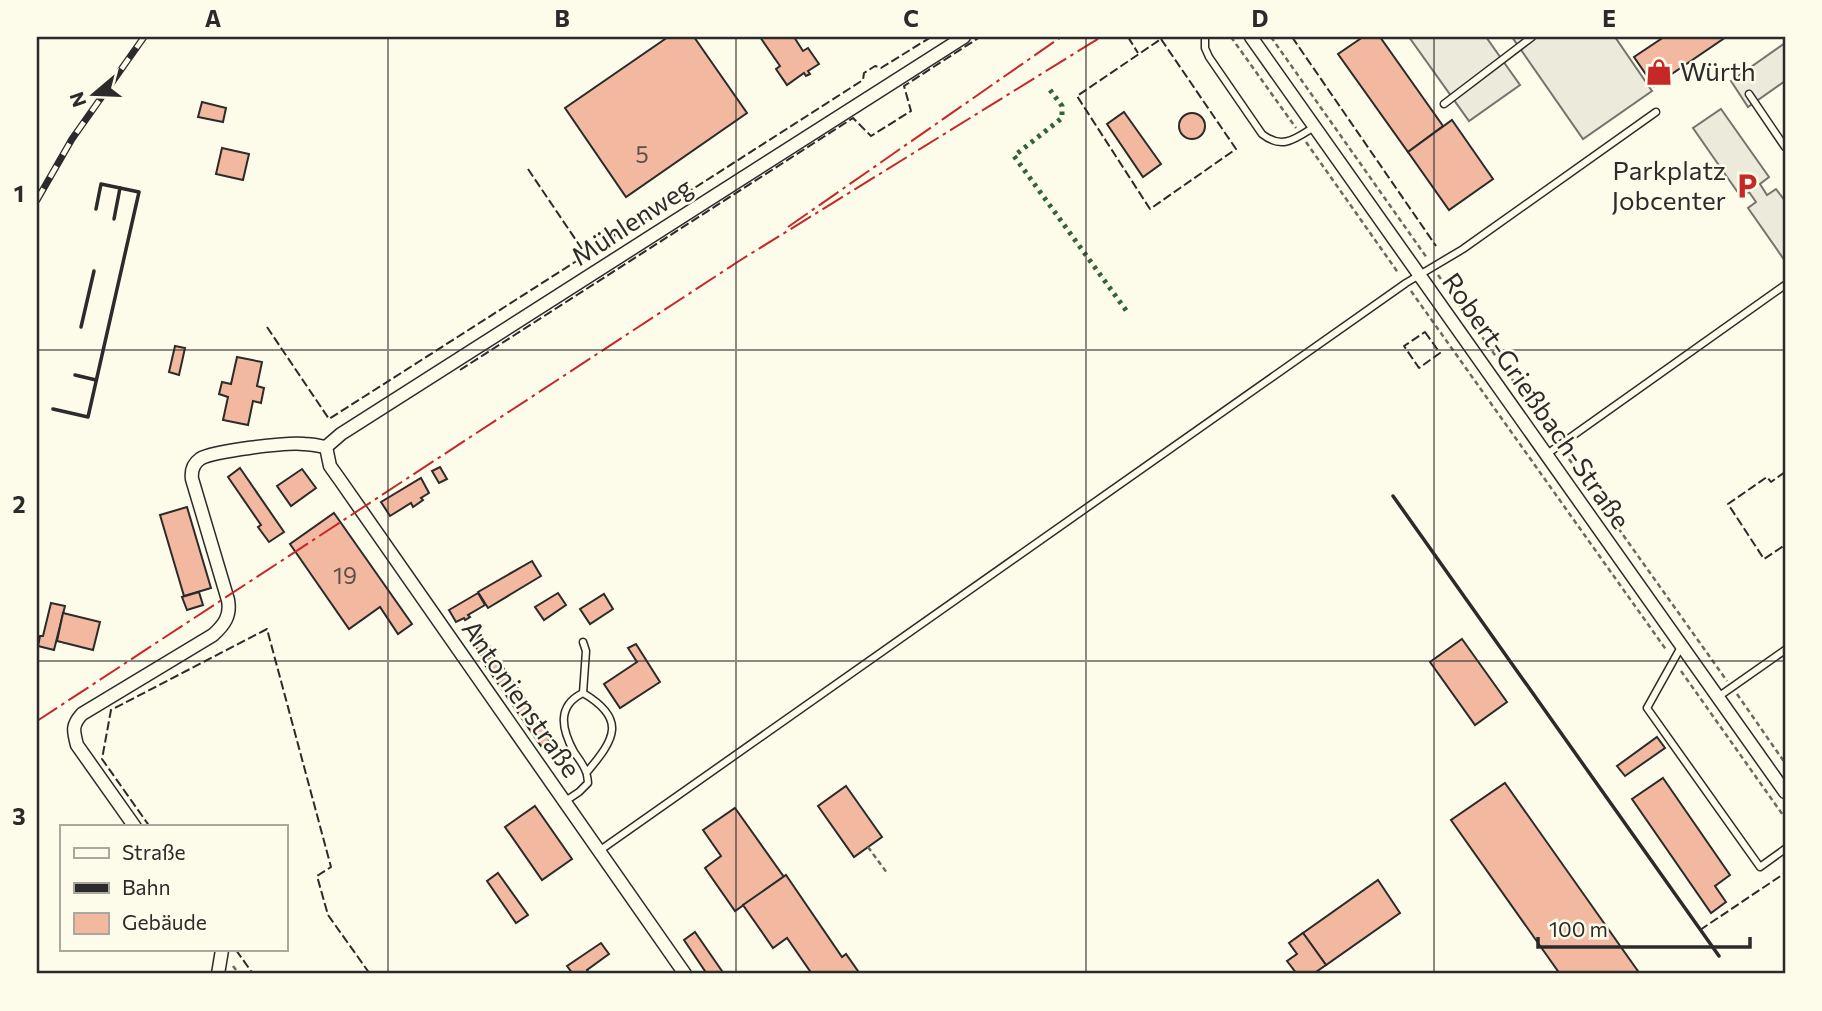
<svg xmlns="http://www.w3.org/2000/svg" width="1822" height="1011" viewBox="0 0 1822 1011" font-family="Commissioner,sans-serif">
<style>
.parking{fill:#eceadb;stroke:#74746e;stroke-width:2}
.building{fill:#f2b8a0;stroke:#2b2b2b;stroke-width:2}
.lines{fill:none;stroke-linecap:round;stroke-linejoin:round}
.lane-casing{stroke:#2b2b2b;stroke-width:9}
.street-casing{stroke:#2b2b2b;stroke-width:15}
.path{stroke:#6a6964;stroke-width:2.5;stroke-dasharray:5 3.5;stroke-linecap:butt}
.lane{stroke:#fdfbea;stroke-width:6}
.street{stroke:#fdfbea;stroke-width:12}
.rail-casing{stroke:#2b2b2b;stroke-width:7}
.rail{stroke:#fdfbea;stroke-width:4.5;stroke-dasharray:13;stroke-linecap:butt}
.hedge{stroke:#34623c;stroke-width:5;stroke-dasharray:3.5 5;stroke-linecap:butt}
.fence{stroke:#2b2b2b;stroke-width:2;stroke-dasharray:9 3.5;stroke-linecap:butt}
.wall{stroke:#2b2b2b;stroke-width:3.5}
.power{stroke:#c62828;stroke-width:2;stroke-dasharray:24 5 3.5 5;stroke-linecap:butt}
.grid{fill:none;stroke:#2b2b2b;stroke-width:2;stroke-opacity:0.55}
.labels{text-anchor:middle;stroke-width:5;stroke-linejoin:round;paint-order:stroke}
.number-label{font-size:23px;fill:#5d4e48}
.poi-label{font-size:26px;fill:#2b2b2b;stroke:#fdfbea;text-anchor:start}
.street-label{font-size:26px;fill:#2b2b2b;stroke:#fdfbea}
.neatline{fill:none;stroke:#2b2b2b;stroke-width:2.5}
.grid-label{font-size:23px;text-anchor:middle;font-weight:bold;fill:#2b2b2b}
</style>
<rect width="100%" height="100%" fill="#fdfbea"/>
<g class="parking">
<path d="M1409,37H1486L1520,85L1469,121Z"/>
<path d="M1512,37H1615L1652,91L1583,139Z"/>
<path d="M1785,43V81L1748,107L1731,81Z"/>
<path d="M1721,109L1769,177L1760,184L1767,195L1776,189L1785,201V261L1748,208L1756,202L1749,192L1741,197L1693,128Z"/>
</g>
<g class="building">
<path d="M668,37H694L747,113L626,197L565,108Z"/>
<path d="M760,37H794L803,51L808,48L819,64L808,71L810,74L806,76L804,73L787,85L776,69L780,66Z"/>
<path d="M1363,37H1380L1443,126L1408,152L1338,54Z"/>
<path d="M1664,37H1726L1654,86L1634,57Z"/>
<path d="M202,102L226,108L223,122L198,117Z"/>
<path d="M1124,112L1161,164L1143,177L1107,124Z"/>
<circle cx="1192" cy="126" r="13"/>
<path d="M1452,120L1493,179L1449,210L1408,152Z"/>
<path d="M222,148L249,154L243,180L216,174Z"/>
<path d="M175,346L185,348L179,375L169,372Z"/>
<path d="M237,357L262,362L257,386L264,388L261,403L253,401L248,425L223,420L228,397L219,394L222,382L231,384Z"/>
<path d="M440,467L447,479L439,483L432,471Z"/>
<path d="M240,468L284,532L269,542L258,527L261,525L228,477Z"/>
<path d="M302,469L316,488L291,506L277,486Z"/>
<path d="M421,478L429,493L421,498L423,500L413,507L411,503L390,516L381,502Z"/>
<path d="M187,507L211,588L184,596L160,515Z"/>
<path d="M334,513L412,624L398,634L380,607L349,629L290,544Z"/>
<path d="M532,561L541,576L488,608L478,592Z"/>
<path d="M199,592L203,605L187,610L182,597Z"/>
<path d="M478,593L485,605L468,615L470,617L465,620L464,618L456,622L449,610Z"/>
<path d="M558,593L566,605L544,620L535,607Z"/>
<path d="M604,594L613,609L590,624L580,609Z"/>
<path d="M51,603L65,606L54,650L38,646L40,636H43Z"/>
<path d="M63,613L100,622L93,650L57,641Z"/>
<path d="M481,635L491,648L481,655L472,641Z"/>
<path d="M1462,639L1507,702L1475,725L1430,662Z"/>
<path d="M636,644L660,682L620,708L604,684L637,662L628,648Z"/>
<path d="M494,654L552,738L541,746L483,662Z"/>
<path d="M1657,737L1665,748L1625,776L1617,766Z"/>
<path d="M1663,778L1730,875L1715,886L1726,902L1711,913L1632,799Z"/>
<path d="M1505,783L1640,974H1560L1451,820Z"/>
<path d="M846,786L882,837L854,857L818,806Z"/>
<path d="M535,806L572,859L542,880L505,827Z"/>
<path d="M735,808L784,877L735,911L705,868L721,856L703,830Z"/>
<path d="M498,873L528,915L516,923L487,881Z"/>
<path d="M786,875L842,957L846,954L860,974H812L787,938L773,948L743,905Z"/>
<path d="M1378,880L1400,913L1326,965L1303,933Z"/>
<path d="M695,932L724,974H707L684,940Z"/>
<path d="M1303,933L1326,965L1313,974H1297L1287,961L1297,954L1289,943Z"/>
<path d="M601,943L609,954L587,970L590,974H573L567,966Z"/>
</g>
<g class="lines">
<defs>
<g id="lane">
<path d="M1205,37V48L1209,57L1262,134C1282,150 1295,139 1314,127"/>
<path d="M1749,94L1785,147"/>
<path d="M1444,104L1532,37"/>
<path d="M1547,454L1785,285"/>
<path d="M1681,647L1647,708L1760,867L1785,849"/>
<path d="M583,693L586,651L583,642"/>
<path d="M1718,697L1785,650"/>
<path d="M564,802L579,792L588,783C588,783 587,772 586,772C584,765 578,758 574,752C562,730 556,706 583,693C627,719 615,739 587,772"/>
<path d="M599,851L1406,283L1463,249L1656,112"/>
</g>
<g id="street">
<path d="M1251,37L1785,792"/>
<path d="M326,447L341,434L964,37"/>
<path d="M326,447L330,466L340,480L685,974"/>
<path d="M135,827L77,745C73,730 72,725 82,714L213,635C224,625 231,616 228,600L192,479C191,471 193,464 200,459C212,451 288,442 304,444C312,444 319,446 326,447"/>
<path d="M218,974L222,950"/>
</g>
</defs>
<use href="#lane" class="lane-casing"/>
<use href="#street" class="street-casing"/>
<g class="path">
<path d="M1231,37L1296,128"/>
<path d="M1271,37L1427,258"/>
<path d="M1306,142L1399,274"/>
<path d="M1438,275L1554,438"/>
<path d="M1411,291L1667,651"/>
<path d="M1564,452L1727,681"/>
<path d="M1681,671L1785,818"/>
<path d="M1737,694L1785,763"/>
<path d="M868,847L887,873"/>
<path d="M233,966L239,974"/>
</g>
<use href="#lane" class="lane"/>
<use href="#street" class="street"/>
<defs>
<path id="rail" d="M37,200L72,139L144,37"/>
</defs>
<use href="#rail" class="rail-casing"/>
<use href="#rail" class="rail"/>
<path class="hedge" d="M1050,90L1062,106V118L1014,156L1128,313"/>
<g class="fence">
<path d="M1128,37L1138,53"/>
<path d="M1292,37L1436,246"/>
<path d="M1161,39L1236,149L1150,209L1077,96Z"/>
<path d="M528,169L586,255"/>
<path d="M267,327L329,419L586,255L614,239L615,230L630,220L646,219L863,80L864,73L875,66L881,68L931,37"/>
<path d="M1425,332L1440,353L1419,368L1404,346Z"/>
<path d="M460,370L853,118L871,136L911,111L904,86L980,37"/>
<path d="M1785,472L1771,482L1767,477L1728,504L1764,559L1785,545"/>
<path d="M150,827L102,759L111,710L267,629L331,867L317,876L328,915L370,974"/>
<path d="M1700,930L1785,873"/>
<path d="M236,950L253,974"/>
<path d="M1784,974L1785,973"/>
</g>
<g class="wall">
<path d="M114,219L120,188"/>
<path d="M81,327L94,271"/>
<path d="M75,375L96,380"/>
<path d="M53,409L88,417L139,192L101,184L96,209"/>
<path d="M1393,496L1719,956"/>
</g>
<g class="power">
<path d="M788,227L1061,37"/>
<path d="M37,721L739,261L1101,37"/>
</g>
</g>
<path class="grid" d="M388,37V974M736,37V974M1086,37V974M1434,37V974M37,350H1785M37,661H1785"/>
<defs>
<symbol id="shop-bare" viewBox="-9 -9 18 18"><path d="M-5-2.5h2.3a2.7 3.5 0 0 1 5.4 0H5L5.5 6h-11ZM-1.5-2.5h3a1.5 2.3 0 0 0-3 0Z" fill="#c62828" stroke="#fdfbea" stroke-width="2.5" paint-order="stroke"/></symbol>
<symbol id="parking-bare" viewBox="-9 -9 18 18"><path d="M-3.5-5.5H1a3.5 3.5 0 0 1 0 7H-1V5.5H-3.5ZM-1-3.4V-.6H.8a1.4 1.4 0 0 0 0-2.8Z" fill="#c62828" stroke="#fdfbea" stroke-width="2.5" paint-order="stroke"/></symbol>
</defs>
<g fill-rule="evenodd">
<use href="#shop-bare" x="1640" y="53" width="38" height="38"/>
<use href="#parking-bare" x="1728" y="167" width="38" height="38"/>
</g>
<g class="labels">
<g class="number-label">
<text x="642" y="163">5</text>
<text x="345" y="584">19</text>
</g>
<g class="poi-label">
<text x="1680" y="81">Würth</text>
<text x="1726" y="180" text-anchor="end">Parkplatz<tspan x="1726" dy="30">Jobcenter</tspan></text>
</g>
<g class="street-label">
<text transform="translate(632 222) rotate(-33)" y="9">Mühlenweg</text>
<text transform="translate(1536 401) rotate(55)" y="9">Robert-Grießbach-Straße</text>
<text transform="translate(521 699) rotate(55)" y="9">Antonienstraße</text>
</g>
</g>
<rect width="1822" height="1011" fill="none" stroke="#fdfbea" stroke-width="77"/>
<rect x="60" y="825" width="228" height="126" fill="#fdfbea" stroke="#a9a89e" stroke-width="2"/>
<rect x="74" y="848" width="35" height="10" fill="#fdfbea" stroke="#a9a89e" stroke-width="2"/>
<text x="122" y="860" font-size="21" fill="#2b2b2b">Straße</text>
<rect x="74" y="883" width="35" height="10" fill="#2b2b2b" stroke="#a9a89e" stroke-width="2"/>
<text x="122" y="895" font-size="21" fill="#2b2b2b">Bahn</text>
<rect x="74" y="913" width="35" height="21" fill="#f2b8a0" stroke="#a9a89e" stroke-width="2"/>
<text x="122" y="930" font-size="21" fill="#2b2b2b">Gebäude</text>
<g transform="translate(94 94) rotate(251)" stroke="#fdfbea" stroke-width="5" paint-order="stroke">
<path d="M0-5L12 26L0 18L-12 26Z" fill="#2b2b2b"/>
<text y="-10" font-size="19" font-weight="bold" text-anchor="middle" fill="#2b2b2b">N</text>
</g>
<path d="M1538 937v10h212v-10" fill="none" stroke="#2b2b2b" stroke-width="3.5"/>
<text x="1549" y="937" font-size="21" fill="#2b2b2b" stroke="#fdfbea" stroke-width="5" paint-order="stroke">100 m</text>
<rect x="38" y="38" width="1746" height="934" class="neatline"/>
<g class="grid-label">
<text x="213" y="27">A</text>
<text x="562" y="27">B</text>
<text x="911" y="27">C</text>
<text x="1260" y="27">D</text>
<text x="1609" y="27">E</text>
<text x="19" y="202">1</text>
<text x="19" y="513">2</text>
<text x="19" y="825">3</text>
</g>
</svg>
